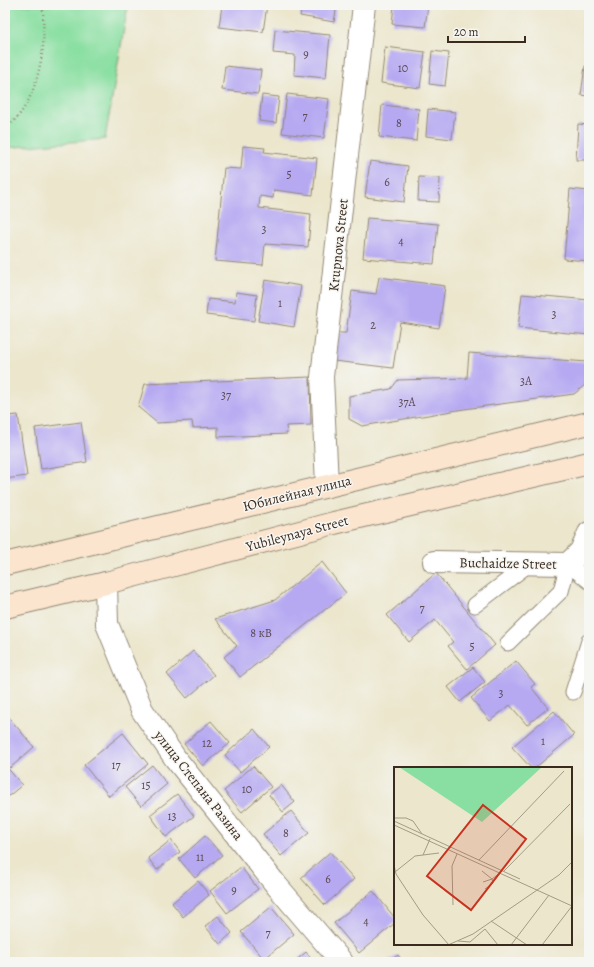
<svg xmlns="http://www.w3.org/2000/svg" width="594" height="967" viewBox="0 0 594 967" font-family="Alegreya,serif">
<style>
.garden{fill:#89dfa1;stroke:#628460}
.building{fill:#b6a9f2}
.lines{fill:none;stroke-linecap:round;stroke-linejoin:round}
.service-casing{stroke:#938875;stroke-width:17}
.minor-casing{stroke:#938875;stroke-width:24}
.secondary-casing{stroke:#938875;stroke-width:24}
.path{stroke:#938875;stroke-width:2.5;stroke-dasharray:1 3;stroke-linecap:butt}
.service{stroke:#fff;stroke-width:15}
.minor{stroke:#fff;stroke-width:22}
.secondary{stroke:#fbe5cf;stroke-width:22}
.labels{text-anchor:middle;stroke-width:3;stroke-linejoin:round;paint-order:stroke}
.number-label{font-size:12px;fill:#5a4a53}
.street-label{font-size:14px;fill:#3b2a1e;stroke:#f6f6f2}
.inset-road{fill:none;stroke:#a59b86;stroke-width:1}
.view{fill:#c8321e;fill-opacity:0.15;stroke:#c8321e;stroke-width:2}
.inset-edge{fill:none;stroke:#3b2a1e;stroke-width:2}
</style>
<rect width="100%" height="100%" fill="#f6f6f2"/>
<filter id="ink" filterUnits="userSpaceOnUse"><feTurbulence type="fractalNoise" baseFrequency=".025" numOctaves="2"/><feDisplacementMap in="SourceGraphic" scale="8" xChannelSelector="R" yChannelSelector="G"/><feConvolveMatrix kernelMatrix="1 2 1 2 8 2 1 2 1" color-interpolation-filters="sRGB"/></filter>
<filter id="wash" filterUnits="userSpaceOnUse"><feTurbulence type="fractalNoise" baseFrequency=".012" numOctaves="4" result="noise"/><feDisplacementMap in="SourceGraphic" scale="16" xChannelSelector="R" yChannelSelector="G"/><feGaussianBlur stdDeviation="0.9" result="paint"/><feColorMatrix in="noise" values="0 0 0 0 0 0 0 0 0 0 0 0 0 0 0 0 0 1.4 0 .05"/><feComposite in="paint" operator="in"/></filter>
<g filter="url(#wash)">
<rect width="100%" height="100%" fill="#ebe6cc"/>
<path class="garden" d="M5,5H128L105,139L5,148Z"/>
<g id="blocks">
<g class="building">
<path d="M222,5H267L263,32L219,27Z"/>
<path d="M302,5H337L334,22L300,16Z"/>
<path d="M394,5H428L425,27L392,24Z"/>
<path d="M275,30L330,35L326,78L294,75L295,55L273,53Z"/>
<path d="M385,47L425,52L420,88L381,83Z"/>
<path d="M432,51L449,53L445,86L429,84Z"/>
<path d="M225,66L261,70L258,94L222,90Z"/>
<path d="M585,66L589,67V96L581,95Z"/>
<path d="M287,94L329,99L324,138L282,133Z"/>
<path d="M262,95L279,97L276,123L259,121Z"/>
<path d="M382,105L419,109L416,141L379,137Z"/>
<path d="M428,109L455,112L452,139L426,136Z"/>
<path d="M578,124L589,125V160H576Z"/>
<path d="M243,146L265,148L264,152L317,158L313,195L274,190L273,198L260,196L259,208L311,214L308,247L265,244L263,265L215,261L224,168L241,169Z"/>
<path d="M370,161L408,166L404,202L365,197Z"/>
<path d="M419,177L440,178L439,202L418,201Z"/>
<path d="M570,189L589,191V261L564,259Z"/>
<path d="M367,218L438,224L434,264L363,258Z"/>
<path d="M379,277L445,286L439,328L400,322L393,368L334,361L337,333H346L352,291L376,294Z"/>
<path d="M265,280L301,286L294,327L258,321Z"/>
<path d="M236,292L257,295L254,321L206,315L208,299L235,302Z"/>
<path d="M522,294L589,300V335L518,328Z"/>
<path d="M469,353L587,362L585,385L574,394L464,409L362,426L349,419V396L391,389L398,380L467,378Z"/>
<path d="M310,377L311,425L286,426L287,434L218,437V427L193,428L192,421L157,423L138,407L145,384Z"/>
<path d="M18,415L27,476L5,479V416Z"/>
<path d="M81,422L87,462L41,469L35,428Z"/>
<path d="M322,562L346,593L240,677L224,657L237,646L215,619L275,600Z"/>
<path d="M436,573L495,645L467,669L448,646L453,642L435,620L409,642L387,615Z"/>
<path d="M193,651L214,675L187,698L167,674Z"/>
<path d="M516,661L535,684L531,687L548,708L527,725L510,705L490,721L471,698Z"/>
<path d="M473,667L485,682L460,702L448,687Z"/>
<path d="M554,711L574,735L535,768H531L512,747Z"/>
<path d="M5,713L34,747L10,768L5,762Z"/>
<path d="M211,721L230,743L203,766L184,744Z"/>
<path d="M254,729L269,747L240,772L225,755Z"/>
<path d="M123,733L148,764L109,796L84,765Z"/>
<path d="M5,765L22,785L5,799Z"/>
<path d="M152,765L167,784L141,806L125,787Z"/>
<path d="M253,766L271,787L242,812L224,791Z"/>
<path d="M281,785L295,802L283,812L269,795Z"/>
<path d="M177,794L194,816L166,837L150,815Z"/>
<path d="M291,811L309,833L281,856L263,834Z"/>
<path d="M205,836L222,855L195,878L179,859Z"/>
<path d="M171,840L180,852L157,870L148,858Z"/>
<path d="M330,852L354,879L325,905L301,878Z"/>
<path d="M241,867L258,889L227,913L210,891Z"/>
<path d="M198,881L209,895L183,917L172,903Z"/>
<path d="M373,891L395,918V923L359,953L334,923Z"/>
<path d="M271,907L294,934L264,959L241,932Z"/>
<path d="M218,916L232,933L220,944L205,926Z"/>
<path d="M306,952L314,962H294Z"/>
<path d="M398,955L403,962H388Z"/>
</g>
</g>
</g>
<g filter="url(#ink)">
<use href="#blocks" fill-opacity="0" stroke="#938875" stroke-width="1"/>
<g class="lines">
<defs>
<g id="service">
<path d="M475,605L529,564"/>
<path d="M508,643L561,591L568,564L589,581"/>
<path d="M573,692L589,641"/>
</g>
<g id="minor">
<path d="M327,485L322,377L364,5"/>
<path d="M434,562L568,564L581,551L589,533"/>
<path d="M106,583L107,624L142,710L175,758L277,886L342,962"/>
</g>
<g id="secondary">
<path d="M5,564L589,423"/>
<path d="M5,607L106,583L334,523L589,463"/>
</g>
</defs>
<use href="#service" class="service-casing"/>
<use href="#minor" class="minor-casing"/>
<use href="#secondary" class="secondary-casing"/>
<path class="path" d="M5,128C30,112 40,74 43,46C44,33 43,18 43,5"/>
<use href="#service" class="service"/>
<use href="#minor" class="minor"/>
<use href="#secondary" class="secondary"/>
</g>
</g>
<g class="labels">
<g class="number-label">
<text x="306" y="58">9</text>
<text x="403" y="72">10</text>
<text x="305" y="120">7</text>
<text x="399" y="127">8</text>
<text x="289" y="178">5</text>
<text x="387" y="186">6</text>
<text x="264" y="233">3</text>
<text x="401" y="245">4</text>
<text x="280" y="307">1</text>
<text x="554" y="318">3</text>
<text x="373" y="329">2</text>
<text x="526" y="385">3А</text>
<text x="226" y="399">37</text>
<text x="407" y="406">37А</text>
<text x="422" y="612">7</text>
<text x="261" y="637">8 кВ</text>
<text x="472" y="650">5</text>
<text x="501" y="697">3</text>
<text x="543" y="745">1</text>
<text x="207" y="747">12</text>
<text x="116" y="769">17</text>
<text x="146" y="789">15</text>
<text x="247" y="793">10</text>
<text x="172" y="820">13</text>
<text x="286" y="837">8</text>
<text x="200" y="861">11</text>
<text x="328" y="883">6</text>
<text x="234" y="894">9</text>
<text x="366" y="925">4</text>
<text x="268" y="937">7</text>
</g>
<g class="street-label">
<text transform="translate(338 245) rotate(-84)" y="5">Krupnova Street</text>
<text transform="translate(297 493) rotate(-14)" y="5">Юбилейная улица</text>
<text transform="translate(297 533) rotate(-15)" y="5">Yubileynaya Street</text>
<text transform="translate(508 563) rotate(1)" y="5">Buchaidze Street</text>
<text transform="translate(199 785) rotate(52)" y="5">улица Степана Разина</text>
</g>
</g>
<g transform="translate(394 767)">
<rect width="178" height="178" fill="#ebe6cc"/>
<path d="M5,0H148L88,55Z" fill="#89dfa1"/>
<path class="inset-road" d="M0,51H12L19,54L28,67M0,54L126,112M0,58L178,139M29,88L36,72M85,93L170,4M0,98L2,107L29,148L55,178M88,104L98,112L106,106M110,104L176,37M1,105L21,89L45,86M89,115L98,112L99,116L91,122M59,138L58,99L63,87M97,154L133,178M91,162L104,178M64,174L76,175L91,162M54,178L79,167L165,108L178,95M117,178L155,128M148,178L178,139"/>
<path class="view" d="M89,38L132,72L77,143L33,109Z"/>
<rect width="178" height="178" class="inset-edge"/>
</g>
<rect width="594" height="967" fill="none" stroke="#f6f6f2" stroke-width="20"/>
<path d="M448 36v6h77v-6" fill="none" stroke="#3b2a1e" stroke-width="2"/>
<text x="454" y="36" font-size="12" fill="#3b2a1e" stroke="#f6f6f2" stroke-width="3" paint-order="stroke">20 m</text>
</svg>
